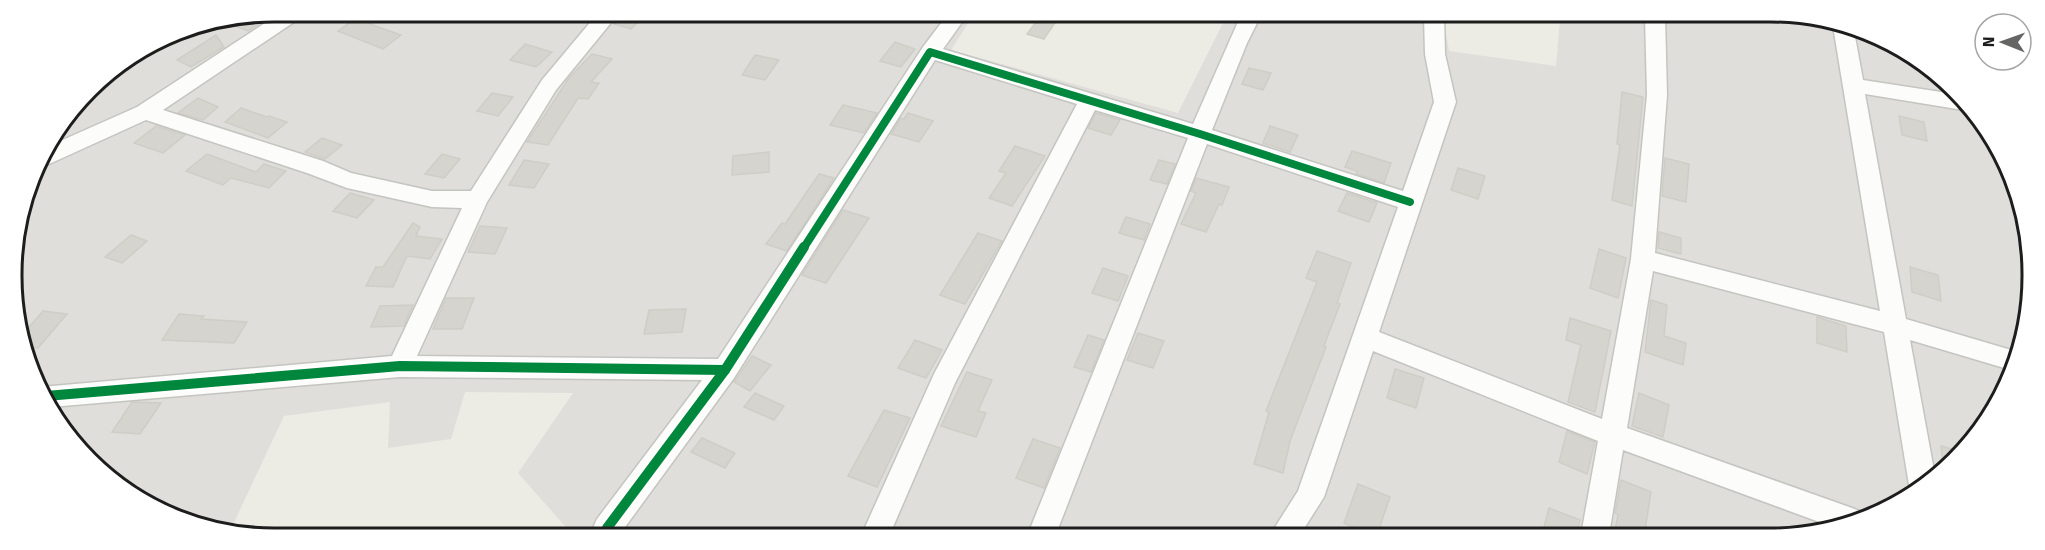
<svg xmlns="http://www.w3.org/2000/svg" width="2045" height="550" viewBox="0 0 2045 550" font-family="'Fira Sans',sans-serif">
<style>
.residential{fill:#dfdedb}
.building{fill:#d5d4ce;stroke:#cfcec6;stroke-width:1.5}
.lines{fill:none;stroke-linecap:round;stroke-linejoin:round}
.minor-casing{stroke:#c4c4c1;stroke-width:3}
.minor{fill:#fcfcfb;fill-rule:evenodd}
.cycleway-far1-casing{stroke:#fff;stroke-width:11}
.cycleway-casing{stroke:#fff;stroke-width:14}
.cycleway-far1{stroke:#00873e;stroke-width:8}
.cycleway{stroke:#00873e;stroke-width:10}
.rim{fill:none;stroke:#1d1d1d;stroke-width:3}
</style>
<rect width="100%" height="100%" fill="#ecece5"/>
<path class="residential" d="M275,12L974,14L951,50L1178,113L1227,15L1443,16L1449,51L1556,66L1560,20L1629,16L1821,17L1916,56L1988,129L2028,223V326L1998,406L1956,461L1886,511L1804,536L572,534L518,473L573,393L465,392L451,439L388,448L390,402L284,416L229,533H224L143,503L67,435L26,359L13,257L39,159L101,77L175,32Z"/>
<g class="building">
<path d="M278,12L248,31L225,22L275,12Z"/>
<path d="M625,13H647L631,29L614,24Z"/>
<path d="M1042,14L1058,18L1044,39L1027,34Z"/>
<path d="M357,17L375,26L401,35L383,49L338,31Z"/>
<path d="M216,35L224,47L191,67L177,60Z"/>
<path d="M895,42L915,49L901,67L880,61Z"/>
<path d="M525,44L552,52L536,67L510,60Z"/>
<path d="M592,54L612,59L591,82L599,83L588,99L578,98L548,145L527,142L569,78Z"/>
<path d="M755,55L779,60L765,80L742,75Z"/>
<path d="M1249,68L1271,73L1263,90L1242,84Z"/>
<path d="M1622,92L1643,97L1632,206L1612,200L1620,145L1617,144Z"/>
<path d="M492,93L513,97L498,116L477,111Z"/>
<path d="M198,98L218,107L203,120L178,113Z"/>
<path d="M843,105L877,113L864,133L830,125Z"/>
<path d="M241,108L267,117L269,116L287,122L268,138L225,122Z"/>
<path d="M908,113L933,121L919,142L891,134L901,118L904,119Z"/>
<path d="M1096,113L1120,120L1111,135L1088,128Z"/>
<path d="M1899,116L1924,122L1927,141L1902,135Z"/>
<path d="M156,126L159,127L185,135L163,153L134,143Z"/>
<path d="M1270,126L1298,135L1290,152L1263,143Z"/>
<path d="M322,138L342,145L325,159L305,152Z"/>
<path d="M1015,146L1045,156L1012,206L989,198L1006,173L999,171Z"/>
<path d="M1352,151L1391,163L1384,183L1356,174L1357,171L1345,167Z"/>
<path d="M769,152V172L732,175L733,156Z"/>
<path d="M207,154L256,172L264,164L286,171L269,188L231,178L223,185L186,171Z"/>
<path d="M442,154L460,159L444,178L425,174Z"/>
<path d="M1665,158L1689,164L1686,202L1662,196Z"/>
<path d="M524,160L549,164L534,188L509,185Z"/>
<path d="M1159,160L1175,164L1167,184L1150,180Z"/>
<path d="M1458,168L1485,176L1478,199L1451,190Z"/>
<path d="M819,174L834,178L787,251L766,244L782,223L785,224Z"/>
<path d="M1196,178L1229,187L1222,205L1219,204L1206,232L1181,224L1196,193L1191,191Z"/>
<path d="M350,193L374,200L357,218L333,211Z"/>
<path d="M1347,193L1377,203L1369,222L1338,211Z"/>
<path d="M843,210L869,218L826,283L802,275Z"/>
<path d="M1126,217L1150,224L1144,240L1119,233Z"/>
<path d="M413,223L420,227L416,236L442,239L430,259L407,256L393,287L366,286L376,267H383Z"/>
<path d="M480,226L507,228L495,254L468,252Z"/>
<path d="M1659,232L1681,238V254L1658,248Z"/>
<path d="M978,233L1002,241L965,304L940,295Z"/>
<path d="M131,235L147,241L122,263L105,257Z"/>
<path d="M1599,249L1626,258L1618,298L1590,288Z"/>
<path d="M1317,251L1351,263L1337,303L1340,304L1324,346L1326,347L1290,441L1283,473L1254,464L1269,412L1266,411L1317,282L1306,278Z"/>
<path d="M1910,267L1938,275L1941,301L1912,292Z"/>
<path d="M1103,268L1128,276L1118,301L1092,293Z"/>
<path d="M446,298H474L462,329H433Z"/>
<path d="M1651,300L1667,305L1664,336L1686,343L1683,365L1645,352Z"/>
<path d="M413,305L404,326L371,327L380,306Z"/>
<path d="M686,309L682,332L644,334L649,310Z"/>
<path d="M43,311L67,314L38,348L24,346L23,334Z"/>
<path d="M179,314L204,316L201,319L247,322L234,343L162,340Z"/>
<path d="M1817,317L1846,326L1847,352L1817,343Z"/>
<path d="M1570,318L1611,331L1595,412L1568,402L1581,345L1566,340Z"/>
<path d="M1138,333L1164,341L1153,368L1127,360Z"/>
<path d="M1088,335L1104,340L1091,372L1074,367Z"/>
<path d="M915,340L942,350L926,378L898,368Z"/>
<path d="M752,356L771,365L750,391L734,382Z"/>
<path d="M1395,369L1424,378L1416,408L1387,398Z"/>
<path d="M967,372L992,380L978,411L986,413L976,437L941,426Z"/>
<path d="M755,393L784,406L774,420L744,407Z"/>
<path d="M1639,393L1669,405L1663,437L1632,426Z"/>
<path d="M132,402L161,403L140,434L112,432Z"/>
<path d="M884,410L910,418L877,487L848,476Z"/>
<path d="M1567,431L1595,442L1587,474L1559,462Z"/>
<path d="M702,438L735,453L725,468L691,452Z"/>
<path d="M1033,439L1060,448L1044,488L1016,478Z"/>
<path d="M1941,446L1963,452L1956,461L1944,470Z"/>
<path d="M1621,480L1651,492L1644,536L1614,535L1618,515L1615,513Z"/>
<path d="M1358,484L1390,497L1377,535H1372L1344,523Z"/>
<path d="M1549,508L1580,520L1576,535H1542Z"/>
</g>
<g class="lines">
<defs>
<path id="minor" d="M282,12H306L303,16L163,110L323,161L351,173L432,191H471L542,80L598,13H619L556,90L487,202L417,356L718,359L923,47L948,14H968L943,49L1193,124L1241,15H1261L1247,43L1212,130L1403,191L1434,102L1425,54L1424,16H1444L1445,54L1456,102L1379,332L1602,419L1631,259L1647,95L1645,16H1665L1667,95L1655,253L1880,311L1833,26L1835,23L1854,31L1863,80L1954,94L1968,109L1963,110L1865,94L1906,319L2018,352L2011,370L1910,340L1935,476L1913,492L1909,485L1884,332L1653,271L1627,428L1852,508L1862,512L1865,518L1833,527L1623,450L1609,535H1581L1598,441L1373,351L1324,497L1300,535H1270L1298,491L1398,207L1207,144L1056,534H1028L1188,138L1095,110L955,383L890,534H862L934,374L1077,104L935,60L734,378L620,534H595L593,528L597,519L702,380L400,377L51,407L41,387L392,356L462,208L432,207L347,188L307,173L146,120L47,165L37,166L39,159L49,146L137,107Z"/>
</defs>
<use href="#minor" class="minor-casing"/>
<use href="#minor" class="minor"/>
<defs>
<path id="cycleway-far1" d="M803,249L930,52L1200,134L1410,202"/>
<g id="cycleway">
<path d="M46,396L400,366L725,370"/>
<path d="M607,528L725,370L804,247"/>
</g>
</defs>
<use href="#cycleway-far1" class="cycleway-far1-casing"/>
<use href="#cycleway" class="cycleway-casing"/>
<use href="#cycleway-far1" class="cycleway-far1"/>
<use href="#cycleway" class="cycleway"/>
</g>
<path d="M0 0H2045V550H0ZM274 22H1770A252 252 0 0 1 2022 274V276A252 252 0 0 1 1770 528H274A252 252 0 0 1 22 276V274A252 252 0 0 1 274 22Z" fill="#fff" fill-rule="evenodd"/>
<path class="rim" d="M274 22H1770A252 252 0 0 1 2022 274V276A252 252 0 0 1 1770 528H274A252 252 0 0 1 22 276V274A252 252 0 0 1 274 22Z"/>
<g transform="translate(2003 42) rotate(271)"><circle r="28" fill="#ffffff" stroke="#a5a5a5" stroke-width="1.5"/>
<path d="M0-4.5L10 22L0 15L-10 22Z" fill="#656563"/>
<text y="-9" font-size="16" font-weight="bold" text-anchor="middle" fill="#1d1d1d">N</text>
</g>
</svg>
